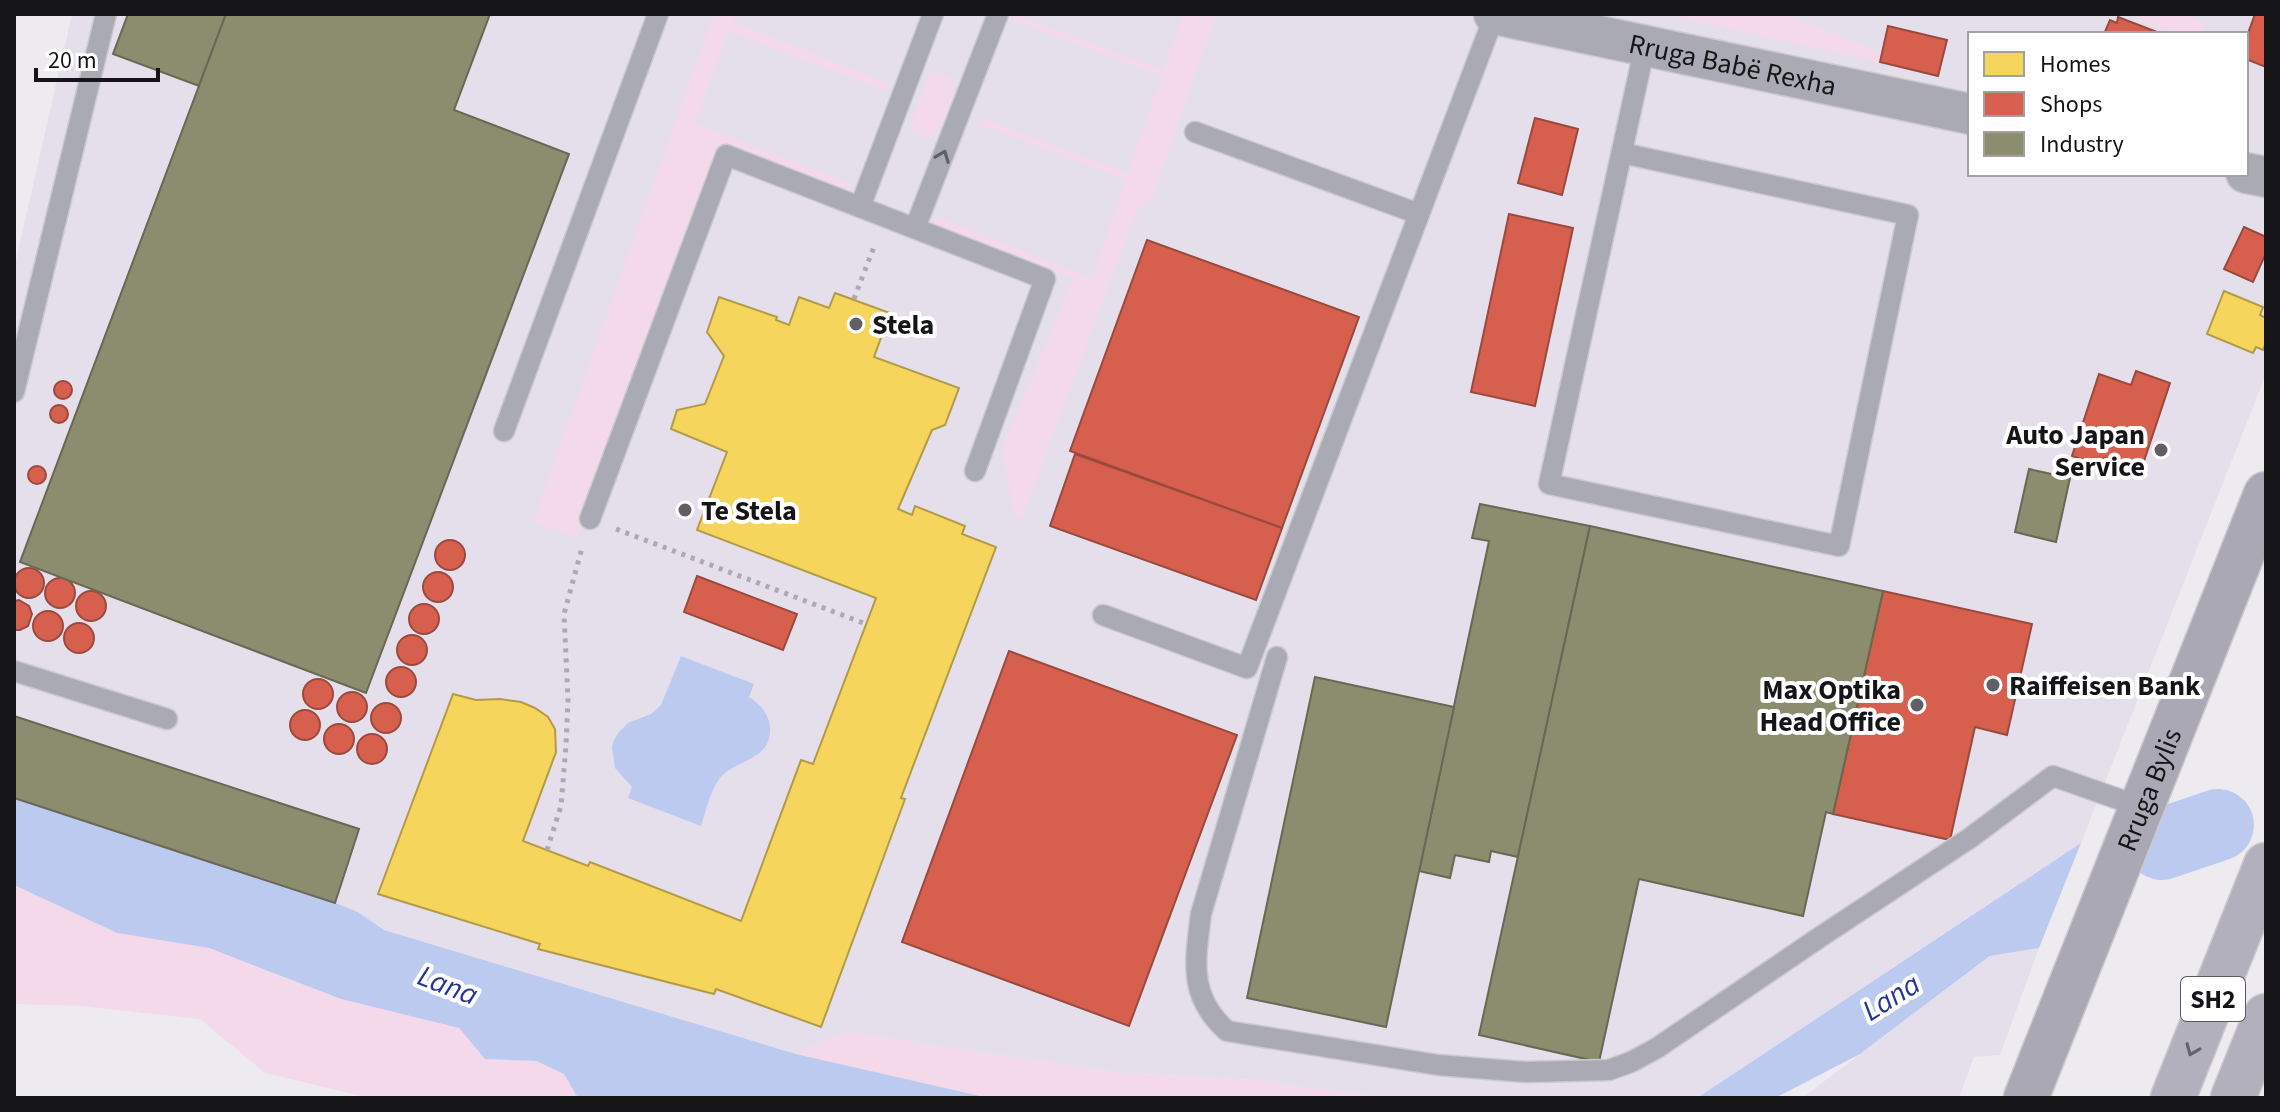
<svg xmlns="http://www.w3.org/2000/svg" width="2280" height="1112" viewBox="0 0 2280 1112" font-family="'Source Sans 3',sans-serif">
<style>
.built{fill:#e4dfeb;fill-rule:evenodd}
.green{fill:#f3d9ea}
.water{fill:#bdcaf0}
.homes{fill:#f6d55c;stroke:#b29b47;stroke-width:2}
.shops{fill:#d6604d;stroke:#9c493d;stroke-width:2}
.industry{fill:#8c8c6e;stroke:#686854;stroke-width:2}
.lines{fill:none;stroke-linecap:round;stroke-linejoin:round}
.river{stroke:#bdcaf0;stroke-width:72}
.service-casing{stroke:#cac9cc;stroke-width:23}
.minor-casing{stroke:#cac9cc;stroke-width:43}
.secondary-casing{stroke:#cac9cc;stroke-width:47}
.motorway-casing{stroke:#cac9cc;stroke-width:47}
.path{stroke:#abaab2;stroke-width:5;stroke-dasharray:4 6;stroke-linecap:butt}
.service{stroke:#aaaab5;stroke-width:20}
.minor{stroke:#aaaab5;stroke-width:40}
.secondary{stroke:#a9a8b4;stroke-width:44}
.motorway{stroke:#b2b0bc;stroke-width:44}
.oneway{stroke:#605f66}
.oneway2{stroke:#64626a}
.poi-dot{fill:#615f63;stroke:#fff;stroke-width:3}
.labels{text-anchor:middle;stroke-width:8;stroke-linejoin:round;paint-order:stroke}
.shield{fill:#fff;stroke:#5b5a5d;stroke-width:2}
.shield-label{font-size:26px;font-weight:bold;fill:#151417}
.street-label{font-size:28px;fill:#151417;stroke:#fff}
.poi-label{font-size:28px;font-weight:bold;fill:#151417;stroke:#fff;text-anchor:start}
.water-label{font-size:30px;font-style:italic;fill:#233494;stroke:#fff}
</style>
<rect width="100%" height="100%" fill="#edebf0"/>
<g class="built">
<path d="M72,14H2266V374L2081,843L1697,1098H1383L1256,1080L1123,1073L844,1032L796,1054L384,930L358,912L14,800V269ZM1970,34H2246V174H1970Z"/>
<path d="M2039,948L2000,1055L1974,1057L1959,1098H1802L1991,956Z"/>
</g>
<g class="green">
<path d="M714,14H735L733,21L888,83L891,88L885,91L729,31L695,123L850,183L851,190L846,193L720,146L578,538L533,522Z"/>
<path d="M1014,14L1163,70L1183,14H1217L1151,202L1137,210L1022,519L1014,515L1002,450L1073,278L935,224L934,220L938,217L1092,278L1126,180L979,124L977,120L982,118L1128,173L1162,76L1015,21L1013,19Z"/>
<path d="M1664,14H1786L1881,52L1878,62Z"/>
<path d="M2142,14H2188L2200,22L2208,31L2207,34H2176L2139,21Z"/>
<path d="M942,72L954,80C956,97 945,128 931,138L920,137L913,131L912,120L927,79L931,74Z"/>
<path d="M14,885L117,933L209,948L341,999L459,1028L485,1059L536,1061L564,1074L578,1098H370L265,1073L200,1019L81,1006L14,1004Z"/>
<path d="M844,1032L1123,1073L1256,1080L1383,1098H989L796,1054Z"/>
</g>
<g class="water">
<path d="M681,656L754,684L749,697C760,704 769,714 770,727C772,761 737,758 720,778C710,791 706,811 701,826L628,798L632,787L615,768L612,747L614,740L618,733L628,723L651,714L661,705Z"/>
<path d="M14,799L335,903L358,912L384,930L796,1054L989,1098H578L564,1074L536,1061L485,1059L459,1028L341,999L209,948L117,933L14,885Z"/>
<path d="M2081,843L2039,948L1990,956L1860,1054L1775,1098H1697Z"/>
</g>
<g class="homes">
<path d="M2224,291L2263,307L2260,315L2266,318V343L2263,350L2256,347L2253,353L2207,334Z"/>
<path d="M835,293L890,313L874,357L959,388L945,425L932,430L898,509L912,515L915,506L965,526L962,534L996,547L901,798L905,799L821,1027L716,989L714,994L538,949L540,944L378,894L453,694L476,700L500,699L521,702L535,708L548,717L555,729L556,752L523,841L588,866L590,862L741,921L801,760L813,764L876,598L697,530L727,452L671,429L677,410L705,404L724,356L707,332L719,297L777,317L776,320L789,325L799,297L829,308Z"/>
</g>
<g class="shops">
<path d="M2255,14H2266V67L2246,59V39Z"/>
<path d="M2118,17L2162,34H2104L2110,20L2117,23Z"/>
<path d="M1888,26L1947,40L1938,76L1880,62Z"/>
<path d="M1535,118L1578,129L1562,195L1518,183Z"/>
<path d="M1509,214L1573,228L1535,406L1471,392Z"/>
<path d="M2244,227L2266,237V253L2253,282L2224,269Z"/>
<path d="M1147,240L1359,317L1282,528L1070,451Z"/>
<path d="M2136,371L2170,383L2141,470L2104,458L2101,466L2072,456L2099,374L2131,385Z"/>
<circle cx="63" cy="390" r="9"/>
<circle cx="59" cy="414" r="9"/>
<path d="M1075,454L1282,528L1256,600L1050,526Z"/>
<circle cx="37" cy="475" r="9"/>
<circle cx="450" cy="555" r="15"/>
<circle cx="29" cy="583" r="15"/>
<circle cx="438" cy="587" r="15"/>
<path d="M697,576L797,614L783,650L684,612Z"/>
<circle cx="60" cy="593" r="15"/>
<path d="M1883,591L2032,624L2007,735L1975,727L1950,840L1833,814Z"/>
<circle cx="91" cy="606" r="15"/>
<path d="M19,600L29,606L32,614L28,626L20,630H14V601Z"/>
<circle cx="424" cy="619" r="15"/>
<circle cx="48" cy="626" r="15"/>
<circle cx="79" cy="638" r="15"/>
<circle cx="412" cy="650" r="15"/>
<path d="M1009,651L1237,735L1129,1026L902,942Z"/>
<circle cx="401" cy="682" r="15"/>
<circle cx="318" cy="694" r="15"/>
<circle cx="352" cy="707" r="15"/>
<circle cx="386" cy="718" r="15"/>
<circle cx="305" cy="725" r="15"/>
<circle cx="339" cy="739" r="15"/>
<circle cx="372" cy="749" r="15"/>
</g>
<g class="industry">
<path d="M128,14H226L199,86L113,54Z"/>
<path d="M226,14H490L454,110L569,154L366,693L20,562Z"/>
<path d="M2029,469L2070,478L2056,542L2015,532Z"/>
<path d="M1480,504L1590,526L1518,857L1491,851L1489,862L1455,855L1450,878L1419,871L1489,541L1472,538Z"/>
<path d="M1590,526L1883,591L1833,814L1826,812L1803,916L1639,879L1599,1062L1479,1035Z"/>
<path d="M1315,677L1454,707L1386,1027L1247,998Z"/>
<path d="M14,716L359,829L335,903L14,798Z"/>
</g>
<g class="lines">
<path class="river" d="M2162,844L2218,825"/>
<defs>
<g id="service">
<path d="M1195,132L1419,214"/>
<path d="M1622,153L1908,215L1839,546L1549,484L1645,46"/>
<path d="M860,207L933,14"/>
<path d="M915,228L998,14"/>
<path d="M14,392L106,14"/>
<path d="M504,431L658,14"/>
<path d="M590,519L726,155L1045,279L975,471"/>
<path d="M1103,615L1247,668L1495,14"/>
<path d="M1277,657L1201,914C1195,962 1188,996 1227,1031L1438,1065L1526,1072L1609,1070L1631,1062L1657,1048L1820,937L1970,838L2053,776L2141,807"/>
<path d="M14,671L167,719"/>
</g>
<g id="minor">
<path id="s1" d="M1494,14L1970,114"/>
<path d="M2246,173L2266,177"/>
</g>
<g id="secondary">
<path id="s2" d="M2026,1098L2266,494"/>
</g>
<g id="motorway">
<path d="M2173,1098L2266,865"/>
<path d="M2233,1098L2266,1016"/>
</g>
</defs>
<use href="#service" class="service-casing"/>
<use href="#minor" class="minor-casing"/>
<use href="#secondary" class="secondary-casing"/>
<use href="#motorway" class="motorway-casing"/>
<g class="path">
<path d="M854,299L875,244"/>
<path d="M616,529L866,624"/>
<path d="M547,850L561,806L566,745L568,700L564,614L582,548"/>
</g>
<use href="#service" class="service"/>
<use href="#minor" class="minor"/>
<use href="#secondary" class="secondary"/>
<use href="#motorway" class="motorway"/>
</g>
<defs><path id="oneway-chevron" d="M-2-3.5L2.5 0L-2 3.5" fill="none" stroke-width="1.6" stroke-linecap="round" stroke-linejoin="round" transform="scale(2)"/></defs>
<use class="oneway" href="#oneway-chevron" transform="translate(943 156) rotate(-69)"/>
<use class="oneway2" href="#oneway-chevron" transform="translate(2192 1050) rotate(112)"/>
<g class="poi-dot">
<circle cx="856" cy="324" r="8"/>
<circle cx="2161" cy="450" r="8"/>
<circle cx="685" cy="510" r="8"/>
<circle cx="1993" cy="685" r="8"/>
<circle cx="1917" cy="705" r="8"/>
</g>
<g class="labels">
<rect class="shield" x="2181" y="977" width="64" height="44" rx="6"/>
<g class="shield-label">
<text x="2213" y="1008">SH2</text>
</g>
<g class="street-label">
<text dy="10" stroke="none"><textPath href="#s1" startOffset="244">Rruga Babë Rexha</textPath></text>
<text dy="10" stroke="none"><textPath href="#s2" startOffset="332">Rruga Bylis</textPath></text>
</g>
<g class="poi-label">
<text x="872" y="334">Stela</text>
<text x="2145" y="444" text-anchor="end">Auto Japan<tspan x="2145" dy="32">Service</tspan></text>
<text x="701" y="520">Te Stela</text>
<text x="2009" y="695">Raiffeisen Bank</text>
<text x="1901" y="699" text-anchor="end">Max Optika<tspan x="1901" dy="32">Head Office</tspan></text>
</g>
<g class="water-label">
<text transform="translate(448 985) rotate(21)" y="10">Lana</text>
<text transform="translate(1891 997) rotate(-32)" y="10">Lana</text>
</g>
</g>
<rect width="2280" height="1112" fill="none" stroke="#151417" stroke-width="32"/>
<rect x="1968" y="32" width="280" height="144" fill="#ffffff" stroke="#a1a1a2" stroke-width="2"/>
<rect x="1984" y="52" width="40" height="24" fill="#f6d55c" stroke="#a1a1a2" stroke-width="2"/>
<text x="2040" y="72" font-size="24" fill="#151417">Homes</text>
<rect x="1984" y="92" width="40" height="24" fill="#d6604d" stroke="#a1a1a2" stroke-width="2"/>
<text x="2040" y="112" font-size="24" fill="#151417">Shops</text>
<rect x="1984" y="132" width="40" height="24" fill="#8c8c6e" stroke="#a1a1a2" stroke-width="2"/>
<text x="2040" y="152" font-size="24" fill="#151417">Industry</text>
<path d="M36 68v12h122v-12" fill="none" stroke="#151417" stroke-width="4"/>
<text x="48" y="68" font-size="24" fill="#151417" stroke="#ffffff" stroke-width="6" paint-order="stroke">20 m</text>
</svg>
